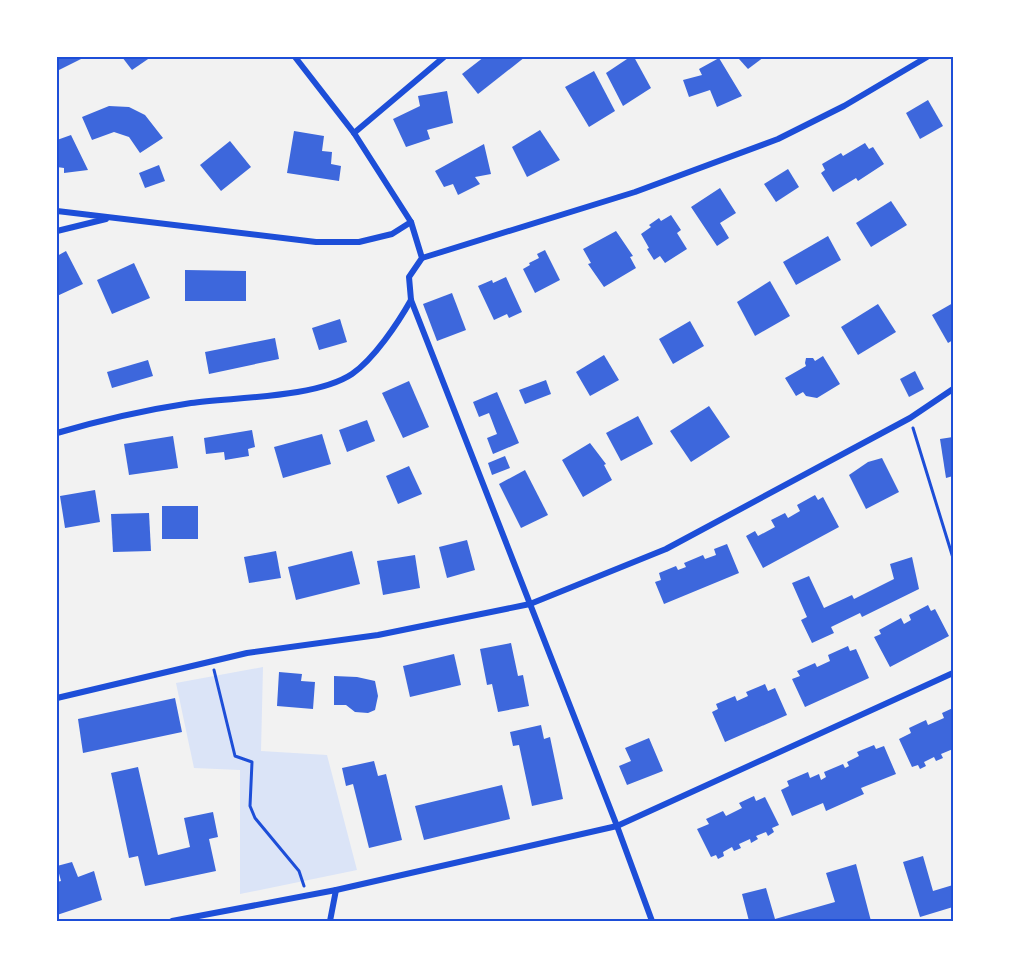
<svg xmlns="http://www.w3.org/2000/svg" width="1010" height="978" viewBox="0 0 1010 978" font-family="'Alegreya Sans',sans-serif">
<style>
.green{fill:#dbe4f7}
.building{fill:#3d67dc}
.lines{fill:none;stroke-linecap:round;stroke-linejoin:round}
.path{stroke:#1d4ed8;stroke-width:3}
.minor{stroke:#1d4ed8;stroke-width:6}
.neatline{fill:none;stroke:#1d4ed8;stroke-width:2}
</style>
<rect width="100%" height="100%" fill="#f2f2f2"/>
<path class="green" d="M263,667L261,751L327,755L357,870L240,894V770L194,768L176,683Z"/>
<g class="building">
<path d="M57,57H85L57,71Z"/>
<path d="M122,57H151L132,70Z"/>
<path d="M484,57H525L478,94L462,74Z"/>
<path d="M630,57H634L651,88L623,106L606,73Z"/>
<path d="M742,57H764L748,69L739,59Z"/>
<path d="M719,58L742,96L717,107L710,90L689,97L683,80L702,75L699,69Z"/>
<path d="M594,71L615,111L589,127L565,87Z"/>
<path d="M447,91L453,123L427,130L430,139L406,147L393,119L420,106L418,96Z"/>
<path d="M928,100L943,126L920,139L906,113Z"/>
<path d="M109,106L129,107L145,115L163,138L140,153L129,137L114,132L92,140L82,117Z"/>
<path d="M540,130L560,160L527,177L512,147Z"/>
<path d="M294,131L324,136L322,151L332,152L331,164L341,166L339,181L287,173Z"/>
<path d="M71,135L88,170L64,173V168L57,167V140Z"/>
<path d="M230,141L251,167L221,191L200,165Z"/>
<path d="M865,143L869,149L873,147L884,164L858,181L856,178L833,192L821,173L825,170L822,164L841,153L843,156Z"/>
<path d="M484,144L491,174L475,177L480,184L458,195L453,184L444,187L435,171Z"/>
<path d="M159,165L165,181L145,188L139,173Z"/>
<path d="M788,169L799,187L776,202L764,184Z"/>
<path d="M720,188L736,213L720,223L729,238L717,246L691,207Z"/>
<path d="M891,201L907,225L871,247L856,223Z"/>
<path d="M671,215L681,230L677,233L687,249L665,263L660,256L654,260L647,249L649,248L641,234L651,227L649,225L659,218L661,221Z"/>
<path d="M616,231L633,256L630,257L636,268L604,287L588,264L591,263L583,249Z"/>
<path d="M828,236L841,260L796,285L783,262Z"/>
<path d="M545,250L560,280L535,293L523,269L530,265L529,263L539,258L537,254Z"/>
<path d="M66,251L83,284L57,296V256Z"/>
<path d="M134,263L150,298L112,314L97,280Z"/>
<path d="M185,270L246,271V301H185Z"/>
<path d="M506,277L522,312L509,318L507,314L494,320L478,286L492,280L493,283Z"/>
<path d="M770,281L790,316L755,336L737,302Z"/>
<path d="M452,293L466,330L437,341L423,304Z"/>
<path d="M953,303V340L948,343L932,315Z"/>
<path d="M878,304L896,332L858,355L841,327Z"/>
<path d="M340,319L347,342L319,350L312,328Z"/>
<path d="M690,321L704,346L673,364L659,339Z"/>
<path d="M275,338L279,359L209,374L205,352Z"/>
<path d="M604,355L619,380L590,396L576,372Z"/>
<path d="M823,356L840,384L817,398L806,396L803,392L796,396L785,378L806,366L805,363L806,358H813L815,361Z"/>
<path d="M148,360L153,376L112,388L107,372Z"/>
<path d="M915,371L924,389L909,397L900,379Z"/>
<path d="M546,380L551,394L525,404L519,390Z"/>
<path d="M409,381L429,427L403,438L382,393Z"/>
<path d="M497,392L519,443L493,454L487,438L497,434L489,413L479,417L473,402Z"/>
<path d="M709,406L730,437L691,462L670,431Z"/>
<path d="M638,416L653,444L621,461L606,433Z"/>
<path d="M367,420L375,441L347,452L339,430Z"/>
<path d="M252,430L255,447L248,449L249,456L225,460L224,452L206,454L204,438Z"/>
<path d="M322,434L331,464L283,478L274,447Z"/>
<path d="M173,436L178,468L129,475L124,444Z"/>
<path d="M953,437V476L946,478L940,439Z"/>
<path d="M590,443L606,464L604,465L612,480L583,497L562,460Z"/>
<path d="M505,456L510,468L492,475L488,463Z"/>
<path d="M882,458L899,492L866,509L849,475L868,462Z"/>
<path d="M409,466L422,494L398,504L386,476Z"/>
<path d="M525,470L548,515L521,528L499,484Z"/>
<path d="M95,490L100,522L65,528L60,496Z"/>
<path d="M815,495L818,500L823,497L839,527L763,568L746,536L755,531L758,536L775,527L771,520L785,513L788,518L800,511L797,505Z"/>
<rect x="162" y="506" width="36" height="33"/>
<path d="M149,513L151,551L113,552L111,514Z"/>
<path d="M467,540L475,570L447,578L439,547Z"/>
<path d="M727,544L739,573L664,604L655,582L661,580L659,573L676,566L678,570L686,567L684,563L703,555L705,559L716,555L714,549Z"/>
<path d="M276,551L281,578L249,583L244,557Z"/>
<path d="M352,551L360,584L296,600L288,567Z"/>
<path d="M415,555L420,588L383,595L377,561Z"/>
<path d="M912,557L919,589L862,617L860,613L831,627L834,633L812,643L801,620L807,617L792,583L809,576L824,608L852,595L854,599L894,579L890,564Z"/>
<path d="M928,605L931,611L935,609L949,636L890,667L874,637L881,634L879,630L901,618L904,624L911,620L909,615Z"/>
<path d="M511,643L518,676L523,675L529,706L498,712L492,684L487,685L480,649Z"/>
<path d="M848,646L850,651L856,649L869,678L805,707L792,679L800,676L797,671L815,663L817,667L830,661L828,655Z"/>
<path d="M454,654L461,685L410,697L403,666Z"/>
<path d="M279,672L302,674L301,681L315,682L313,709L277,706Z"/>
<path d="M334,676L357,677L375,681L378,696L375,710L368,713L355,712L346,705H334Z"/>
<path d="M765,684L768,691L775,688L787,715L725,742L712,712L718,709L716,704L735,696L737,701L748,696L746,692Z"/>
<path d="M175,698L182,732L83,753L78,719Z"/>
<path d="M953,708V749L941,754L943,758L936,761L934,757L924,762L926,766L920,769L918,765L912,767L899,739L911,733L909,728L926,720L928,725L944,718L942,713Z"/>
<path d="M541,725L544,739L550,737L563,799L532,806L519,745L513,746L510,732Z"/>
<path d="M649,738L663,771L627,785L619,766L631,761L625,748Z"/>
<path d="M874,745L876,749L884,746L896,774L861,788L864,794L826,811L823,803L792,816L781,790L789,786L787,781L808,772L810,778L819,774L821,780L826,777L824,772L843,764L845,768L849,766L847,762L859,756L857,752Z"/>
<path d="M374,761L378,776L386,774L402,840L369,848L353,784L346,786L342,768Z"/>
<path d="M138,767L158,855L190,847L184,818L213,812L218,837L209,839L216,871L145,886L138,856L129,858L111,773Z"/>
<path d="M502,785L510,819L424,840L415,806Z"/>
<path d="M754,796L756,801L765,797L779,825L772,828L774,832L768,836L766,832L756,836L758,839L751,843L750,839L739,844L741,848L734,851L732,847L723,852L724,856L718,859L716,855L711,857L697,829L709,824L706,819L723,811L726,816L742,808L739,803Z"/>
<path d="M923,856L933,891L953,885V907L920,917L903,862Z"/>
<path d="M72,862L78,877L94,871L102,900L57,915V882L61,881L57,866Z"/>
<path d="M856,864L871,921H749L742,894L766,888L775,919L835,902L826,873Z"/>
</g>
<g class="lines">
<g class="path">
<path d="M913,428L953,558"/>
<path d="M214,670L235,756L252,762L250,806L255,818L299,871L304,886"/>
</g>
<g class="minor">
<path d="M295,57L354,133L411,222L422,258L409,277L411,300L617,826L652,921"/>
<path d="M354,133L444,57"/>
<path d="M57,211L316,242H359L392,234L411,222"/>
<path d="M57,231L106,219"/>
<path d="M422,258L635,192L778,139L844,106L927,57"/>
<path d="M57,433C101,420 145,410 191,403C234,397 316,398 352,374C374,359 398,323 411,300"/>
<path d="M57,698L247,653L378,635L530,604L666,549L910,418L953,389"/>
<path d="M172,921L336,890L617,826L953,673"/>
<path d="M330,921L336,890"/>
</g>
</g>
<rect width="1010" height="978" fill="none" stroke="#ffffff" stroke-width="117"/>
<rect x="58" y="58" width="894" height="862" class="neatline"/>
</svg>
